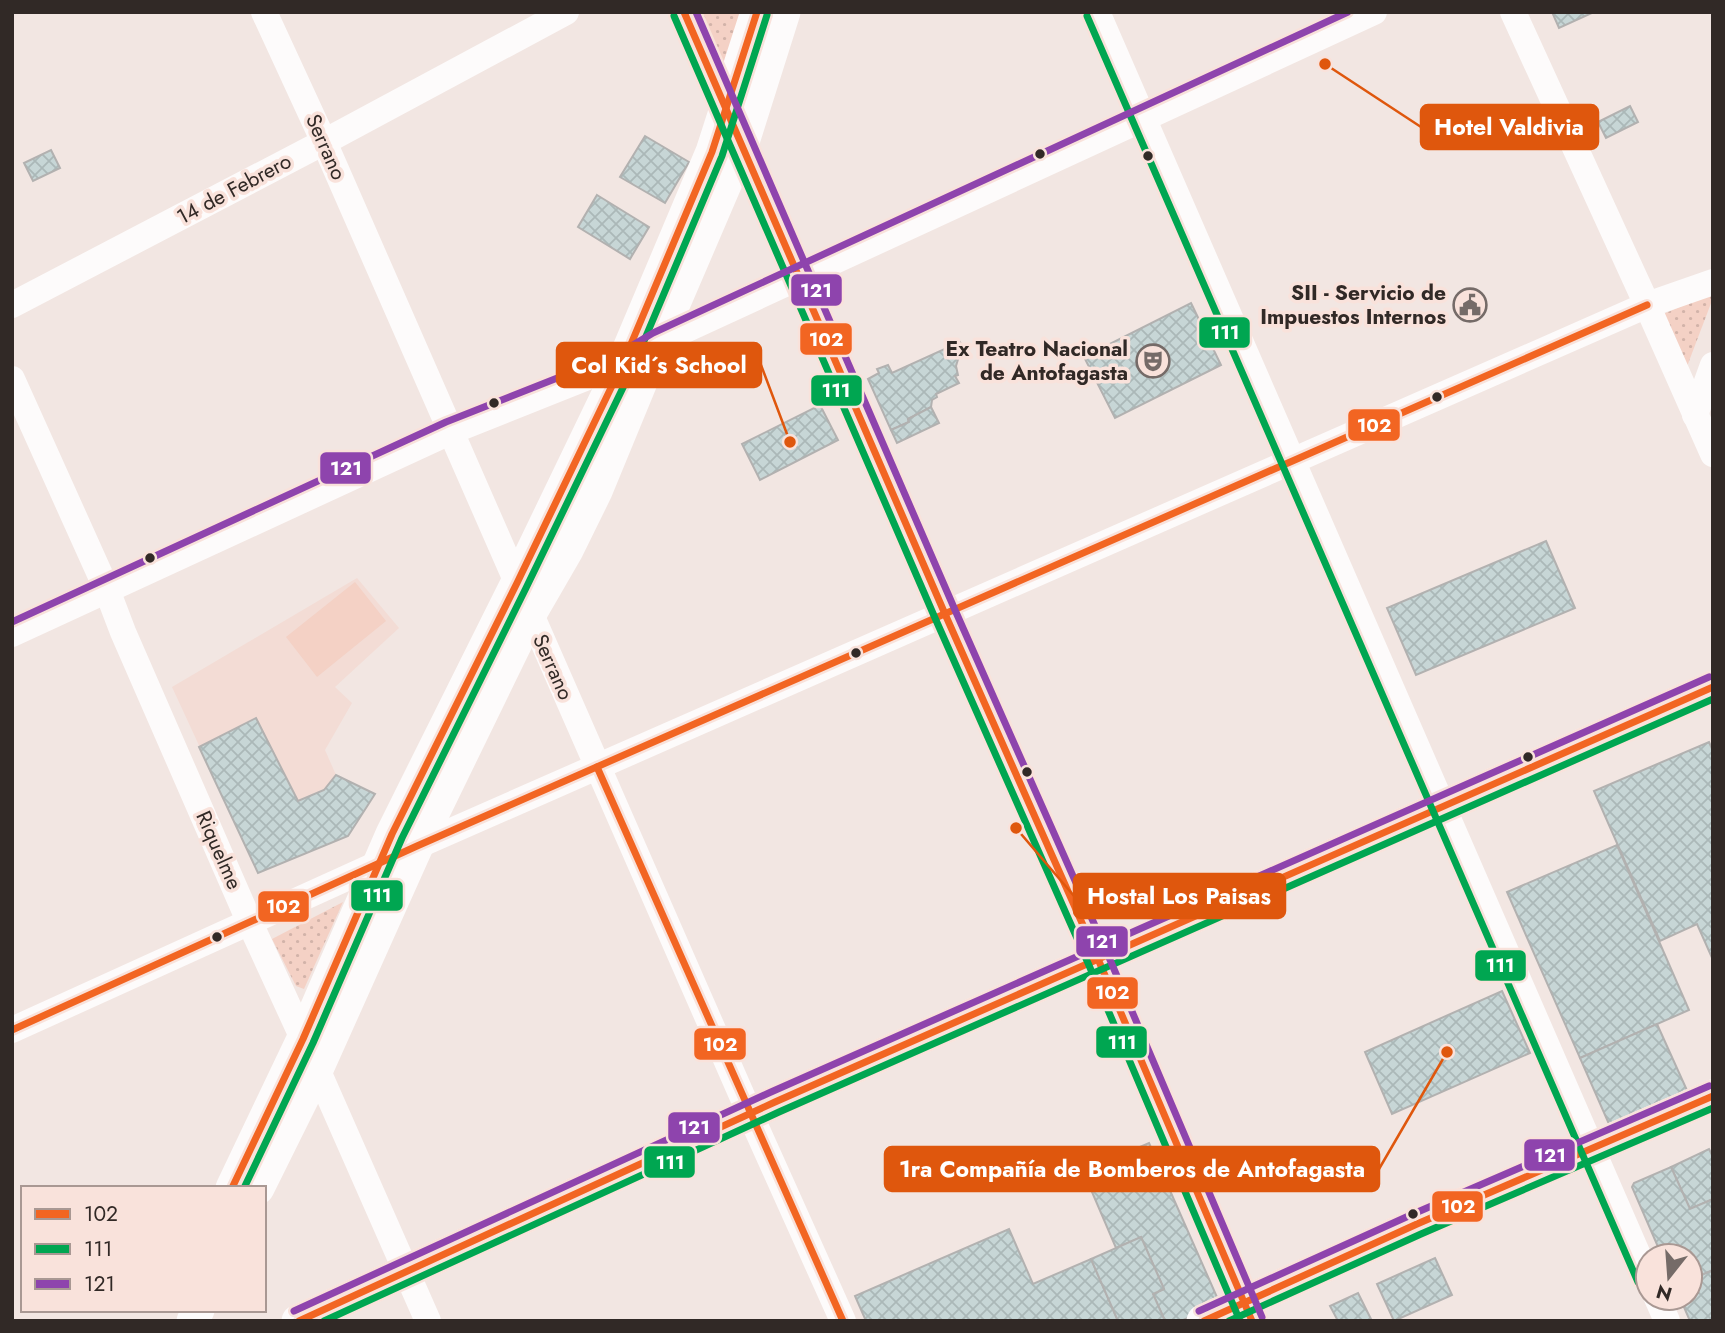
<svg xmlns="http://www.w3.org/2000/svg" width="1725" height="1333" viewBox="0 0 1725 1333" font-family="Jost,sans-serif">
<style>
.built{fill:#f3dcd5}
.green{fill:#f4d1c5}
.park{fill:url(#park-dots)}
.building{fill:url(#building-cross-hatch);stroke:#b2b1b0;stroke-width:2}
.lines{fill:none;stroke-linecap:round;stroke-linejoin:round}
.minor{stroke:#fdfbfb;stroke-width:26}
.major{stroke:#fdfbfb;stroke-width:33}
.bus-1-casing{stroke:#f9e2db;stroke-width:12}
.bus-2-casing{stroke:#f9e2db;stroke-width:12}
.bus-3-casing{stroke:#f9e2db;stroke-width:12}
.bus-1{stroke:#f26522;stroke-width:7}
.bus-2{stroke:#00a651;stroke-width:7}
.bus-3{stroke:#8e44ad;stroke-width:7}
.bus-dot{fill:#312926;stroke:#f9e2db;stroke-width:2.5}
.labels{text-anchor:middle;stroke-width:7;stroke-linejoin:round;paint-order:stroke}
.street-label{font-size:21px;fill:#312926;stroke:#f9e2db}
.poi-label{font-size:21px;font-weight:bold;fill:#312926;stroke:#f9e2db;text-anchor:end}
.leader{fill:none;stroke:#df570d;stroke-width:2.5}
.callout-dot{fill:#df570d;stroke:#f9e2db;stroke-width:2.5}
.callout{fill:#df570d;stroke:#df570d;stroke-width:2.5}
.callout-label{font-size:23px;text-anchor:middle;font-weight:bold;fill:#fff}
.line-badge{stroke:#f9e2db;stroke-width:2.5}
.badge-label{font-size:19px;text-anchor:middle;font-weight:bold;fill:#fff}
</style>
<defs>
<pattern id="park-dots" width="8" height="8" patternUnits="userSpaceOnUse" patternTransform="scale(1.75)"><rect width="8" height="8" fill="#f4d1c5"/><path d="M2 2h.1M6 6h.1" fill="none" stroke="#d2b3a9" stroke-width="1.8" stroke-linecap="round"/></pattern>
<pattern id="building-cross-hatch" width="8" height="8" patternUnits="userSpaceOnUse" patternTransform="scale(1.75)"><rect width="8" height="8" fill="#c7d6d6"/><path d="M0 0l8 8M0 8l8-8" fill="none" stroke="#abb8b8"/></pattern>
</defs>
<rect width="100%" height="100%" fill="#f2e6e2"/>
<path class="built" d="M357,578L399,628L335,687L352,703L325,750L336,775L375,794L348,836L258,873L172,687Z"/>
<path class="green" d="M355,582L386,621L317,677L286,637Z"/>
<g class="park">
<path d="M684,12H757L726,108Z"/>
<path d="M1713,293V298L1686,369L1661,315Z"/>
<path d="M343,902L304,989L296,986L272,939Z"/>
</g>
<g class="building">
<path d="M1552,12H1591L1592,13L1559,28Z"/>
<path d="M1630,106L1638,122L1606,138L1598,122Z"/>
<path d="M645,136L689,162L665,203L620,177Z"/>
<path d="M51,150L60,168L33,181L24,163Z"/>
<path d="M597,195L649,227L630,259L578,227Z"/>
<path d="M1191,303L1221,365L1115,418L1084,357Z"/>
<path d="M960,342L965,351L959,356L956,366L958,375L955,376L959,383L936,394L937,397L932,400L931,407L908,419L909,422L891,430L868,379L879,373L877,369L888,365L892,373Z"/>
<path d="M820,405L838,440L760,480L742,444Z"/>
<path d="M931,407L939,423L897,443L891,430L909,422L908,419Z"/>
<path d="M1546,541L1575,608L1416,675L1387,608Z"/>
<path d="M256,718L298,801L324,790L336,775L375,794L348,836L258,873L199,747Z"/>
<path d="M1709,742L1713,751V960L1697,924L1660,941L1594,791Z"/>
<path d="M1617,845L1689,1010L1580,1058L1507,892Z"/>
<path d="M1502,991L1530,1053L1392,1114L1365,1052Z"/>
<path d="M1657,1024L1690,1097L1612,1131L1580,1058Z"/>
<path d="M1149,1143L1220,1304L1181,1321H1165L1153,1294L1164,1289L1141,1237L1116,1248L1083,1171Z"/>
<path d="M1709,1149L1713,1157V1199L1690,1209L1671,1167Z"/>
<path d="M1671,1167L1690,1209L1713,1199V1270L1690,1280V1256H1662L1632,1187L1634,1183Z"/>
<path d="M1009,1229L1033,1284L1091,1259L1118,1321H866L855,1296Z"/>
<path d="M1141,1237L1164,1289L1153,1294L1165,1321H1118L1091,1259Z"/>
<path d="M1435,1258L1452,1295L1394,1321L1377,1284Z"/>
<path d="M1713,1270V1320L1690,1321L1680,1298H1690V1280Z"/>
<path d="M1358,1293L1372,1321H1338L1330,1306Z"/>
</g>
<g class="lines">
<g class="minor">
<path d="M264,12L324,142L750,1114L843,1321"/>
<path d="M684,12L945,614L1098,959L1252,1321"/>
<path d="M1097,12L1648,1278"/>
<path d="M1513,12L1643,296L1713,454"/>
<path d="M12,305L324,142L566,12"/>
<path d="M12,379L107,590L123,632L250,923L317,1069L428,1321"/>
<path d="M1695,415L1713,365"/>
<path d="M12,634L450,432L623,363L657,343L1374,12"/>
<path d="M12,1030L417,846L1647,305L1713,282"/>
<path d="M1657,1298L1667,1321"/>
</g>
<g class="major">
<path d="M232,1188L303,1039L392,834L517,583L623,363L712,152L757,12"/>
<path d="M258,1188L317,1069L417,846L530,614L567,550L596,491L657,343L742,145L784,12"/>
<path d="M193,1321L198,1310"/>
<path d="M298,1321L775,1102L1713,687"/>
<path d="M1203,1321L1417,1224L1713,1096"/>
</g>
<defs>
<g id="bus-1">
<path d="M684,12L945,614L1098,959L1252,1321"/>
<path d="M597,767L843,1321"/>
<path d="M12,1030L417,846L1647,305"/>
<path d="M232,1188L303,1039L392,834L517,583L623,363L712,152L757,12"/>
<path d="M299,1321L775,1102L1713,687"/>
<path d="M1204,1321L1417,1224L1713,1096"/>
</g>
<g id="bus-2">
<path d="M674,16L935,618L1088,963L1240,1321"/>
<path d="M1087,16L1638,1282"/>
<path d="M244,1188L313,1043L402,838L526,588L633,367L722,156L767,15"/>
<path d="M324,1321L779,1112L1713,699"/>
<path d="M1229,1321L1421,1234L1713,1108"/>
</g>
<g id="bus-3">
<path d="M696,12L955,610L1108,955L1262,1317"/>
<path d="M12,622L446,422L618,354L653,333L1348,12"/>
<path d="M294,1311L771,1092L1709,677"/>
<path d="M1199,1311L1413,1214L1709,1086"/>
</g>
</defs>
<use href="#bus-1" class="bus-1-casing"/>
<use href="#bus-2" class="bus-2-casing"/>
<use href="#bus-3" class="bus-3-casing"/>
<use href="#bus-1" class="bus-1"/>
<use href="#bus-2" class="bus-2"/>
<use href="#bus-3" class="bus-3"/>
</g>
<defs>
<symbol id="civic-ring" viewBox="-11 -11 22 22"><circle r="9.5" fill="#f9e2db" stroke="#756b68" stroke-width="1.5"/><path d="M-.6-6.5H3V-4.5H.6V-3L4-1V1h2V6H-6V1h2V-1L-.6-3ZM-1.2 2.5V6h2.4V2.5Z" fill="#756b68"/></symbol>
<symbol id="theatre-ring" viewBox="-11 -11 22 22"><circle r="9.5" fill="#f9e2db" stroke="#756b68" stroke-width="1.5"/><path d="M-5-5.5Q0-4 5-5.5V0Q5 5 0 6Q-5 5-5 0ZM-3.3-2.5H-1v1.5H-3.3ZM1-2.5H3.3v1.5H1ZM-2.8 1Q0 5.5 2.8 1Z" fill="#756b68"/></symbol>
</defs>
<g fill-rule="evenodd">
<use href="#civic-ring" x="1451" y="286" width="38" height="38"/>
<use href="#theatre-ring" x="1134" y="342" width="38" height="38"/>
</g>
<g class="bus-dot">
<circle cx="1040" cy="154" r="6"/>
<circle cx="1148" cy="156" r="6"/>
<circle cx="1437" cy="397" r="6"/>
<circle cx="494" cy="403" r="6"/>
<circle cx="150" cy="558" r="6"/>
<circle cx="856" cy="653" r="6"/>
<circle cx="1528" cy="757" r="6"/>
<circle cx="1027" cy="772" r="6"/>
<circle cx="217" cy="937" r="6"/>
<circle cx="1413" cy="1214" r="6"/>
</g>
<g class="labels">
<g class="street-label">
<text transform="translate(326 147) rotate(66)" y="7">Serrano</text>
<text transform="translate(234 189) rotate(-28)" y="7">14 de Febrero</text>
<text transform="translate(553 667) rotate(66)" y="7">Serrano</text>
<text transform="translate(219 850) rotate(66)" y="7">Riquelme</text>
</g>
<g class="poi-label">
<text x="1446" y="300">SII - Servicio de<tspan x="1446" dy="24">Impuestos Internos</tspan></text>
<text x="1128" y="356">Ex Teatro Nacional<tspan x="1128" dy="24">de Antofagasta</tspan></text>
</g>
</g>
<path class="leader" d="M1325 64L1421 127M790 442L761 365M1016 828L1074 896M1447 1052L1379 1169"/>
<g class="callout-dot">
<circle cx="1325" cy="64" r="7"/>
<circle cx="790" cy="442" r="7"/>
<circle cx="1016" cy="828" r="7"/>
<circle cx="1447" cy="1052" r="7"/>
</g>
<g class="callout">
<rect x="1421" y="105" width="177" height="44" rx="7"/>
<rect x="557" y="343" width="204" height="44" rx="7"/>
<rect x="1074" y="874" width="211" height="44" rx="7"/>
<rect x="885" y="1147" width="494" height="44" rx="7"/>
</g>
<g class="callout-label">
<text x="1509" y="135">Hotel Valdivia</text>
<text x="659" y="373">Col Kid´s School</text>
<text x="1179" y="904">Hostal Los Paisas</text>
<text x="1132" y="1177">1ra Compañía de Bomberos de Antofagasta</text>
</g>
<g class="line-badge">
<rect x="790" y="273" width="53" height="34" rx="7" fill="#8e44ad"/>
<rect x="1198" y="316" width="53" height="33" rx="7" fill="#00a651"/>
<rect x="799" y="322" width="54" height="34" rx="7" fill="#f26522"/>
<rect x="810" y="374" width="53" height="33" rx="7" fill="#00a651"/>
<rect x="1347" y="408" width="54" height="34" rx="7" fill="#f26522"/>
<rect x="319" y="451" width="53" height="34" rx="7" fill="#8e44ad"/>
<rect x="350" y="879" width="54" height="33" rx="7" fill="#00a651"/>
<rect x="257" y="890" width="53" height="33" rx="7" fill="#f26522"/>
<rect x="1075" y="925" width="54" height="33" rx="7" fill="#8e44ad"/>
<rect x="1474" y="949" width="53" height="33" rx="7" fill="#00a651"/>
<rect x="1086" y="976" width="53" height="34" rx="7" fill="#f26522"/>
<rect x="1095" y="1025" width="53" height="34" rx="7" fill="#00a651"/>
<rect x="693" y="1027" width="54" height="34" rx="7" fill="#f26522"/>
<rect x="667" y="1111" width="54" height="33" rx="7" fill="#8e44ad"/>
<rect x="1523" y="1138" width="53" height="34" rx="7" fill="#8e44ad"/>
<rect x="643" y="1145" width="53" height="34" rx="7" fill="#00a651"/>
<rect x="1431" y="1190" width="53" height="33" rx="7" fill="#f26522"/>
</g>
<g class="badge-label">
<text x="816" y="297">121</text>
<text x="1225" y="339">111</text>
<text x="826" y="346">102</text>
<text x="836" y="397">111</text>
<text x="1374" y="432">102</text>
<text x="346" y="475">121</text>
<text x="377" y="902">111</text>
<text x="283" y="913">102</text>
<text x="1102" y="948">121</text>
<text x="1500" y="972">111</text>
<text x="1112" y="999">102</text>
<text x="1122" y="1049">111</text>
<text x="720" y="1051">102</text>
<text x="694" y="1134">121</text>
<text x="1550" y="1162">121</text>
<text x="670" y="1169">111</text>
<text x="1458" y="1213">102</text>
</g>
<rect width="1725" height="1333" fill="none" stroke="#312926" stroke-width="28"/>
<rect x="21" y="1186" width="245" height="126" fill="#f9e2db" stroke="#a99893" stroke-width="2"/>
<rect x="35" y="1209" width="35" height="10" fill="#f26522" stroke="#a99893" stroke-width="2"/>
<text x="84" y="1221" font-size="21" fill="#312926">102</text>
<rect x="35" y="1244" width="35" height="10" fill="#00a651" stroke="#a99893" stroke-width="2"/>
<text x="84" y="1256" font-size="21" fill="#312926">111</text>
<rect x="35" y="1279" width="35" height="10" fill="#8e44ad" stroke="#a99893" stroke-width="2"/>
<text x="84" y="1291" font-size="21" fill="#312926">121</text>
<g transform="translate(1669 1277) rotate(197)"><circle r="33" fill="#f9e2db" stroke="#a99893" stroke-width="2"/>
<path d="M0-5L12 26L0 18L-12 26Z" fill="#756b68"/>
<text y="-10" font-size="19" font-weight="bold" text-anchor="middle" fill="#312926">N</text>
</g>
</svg>
